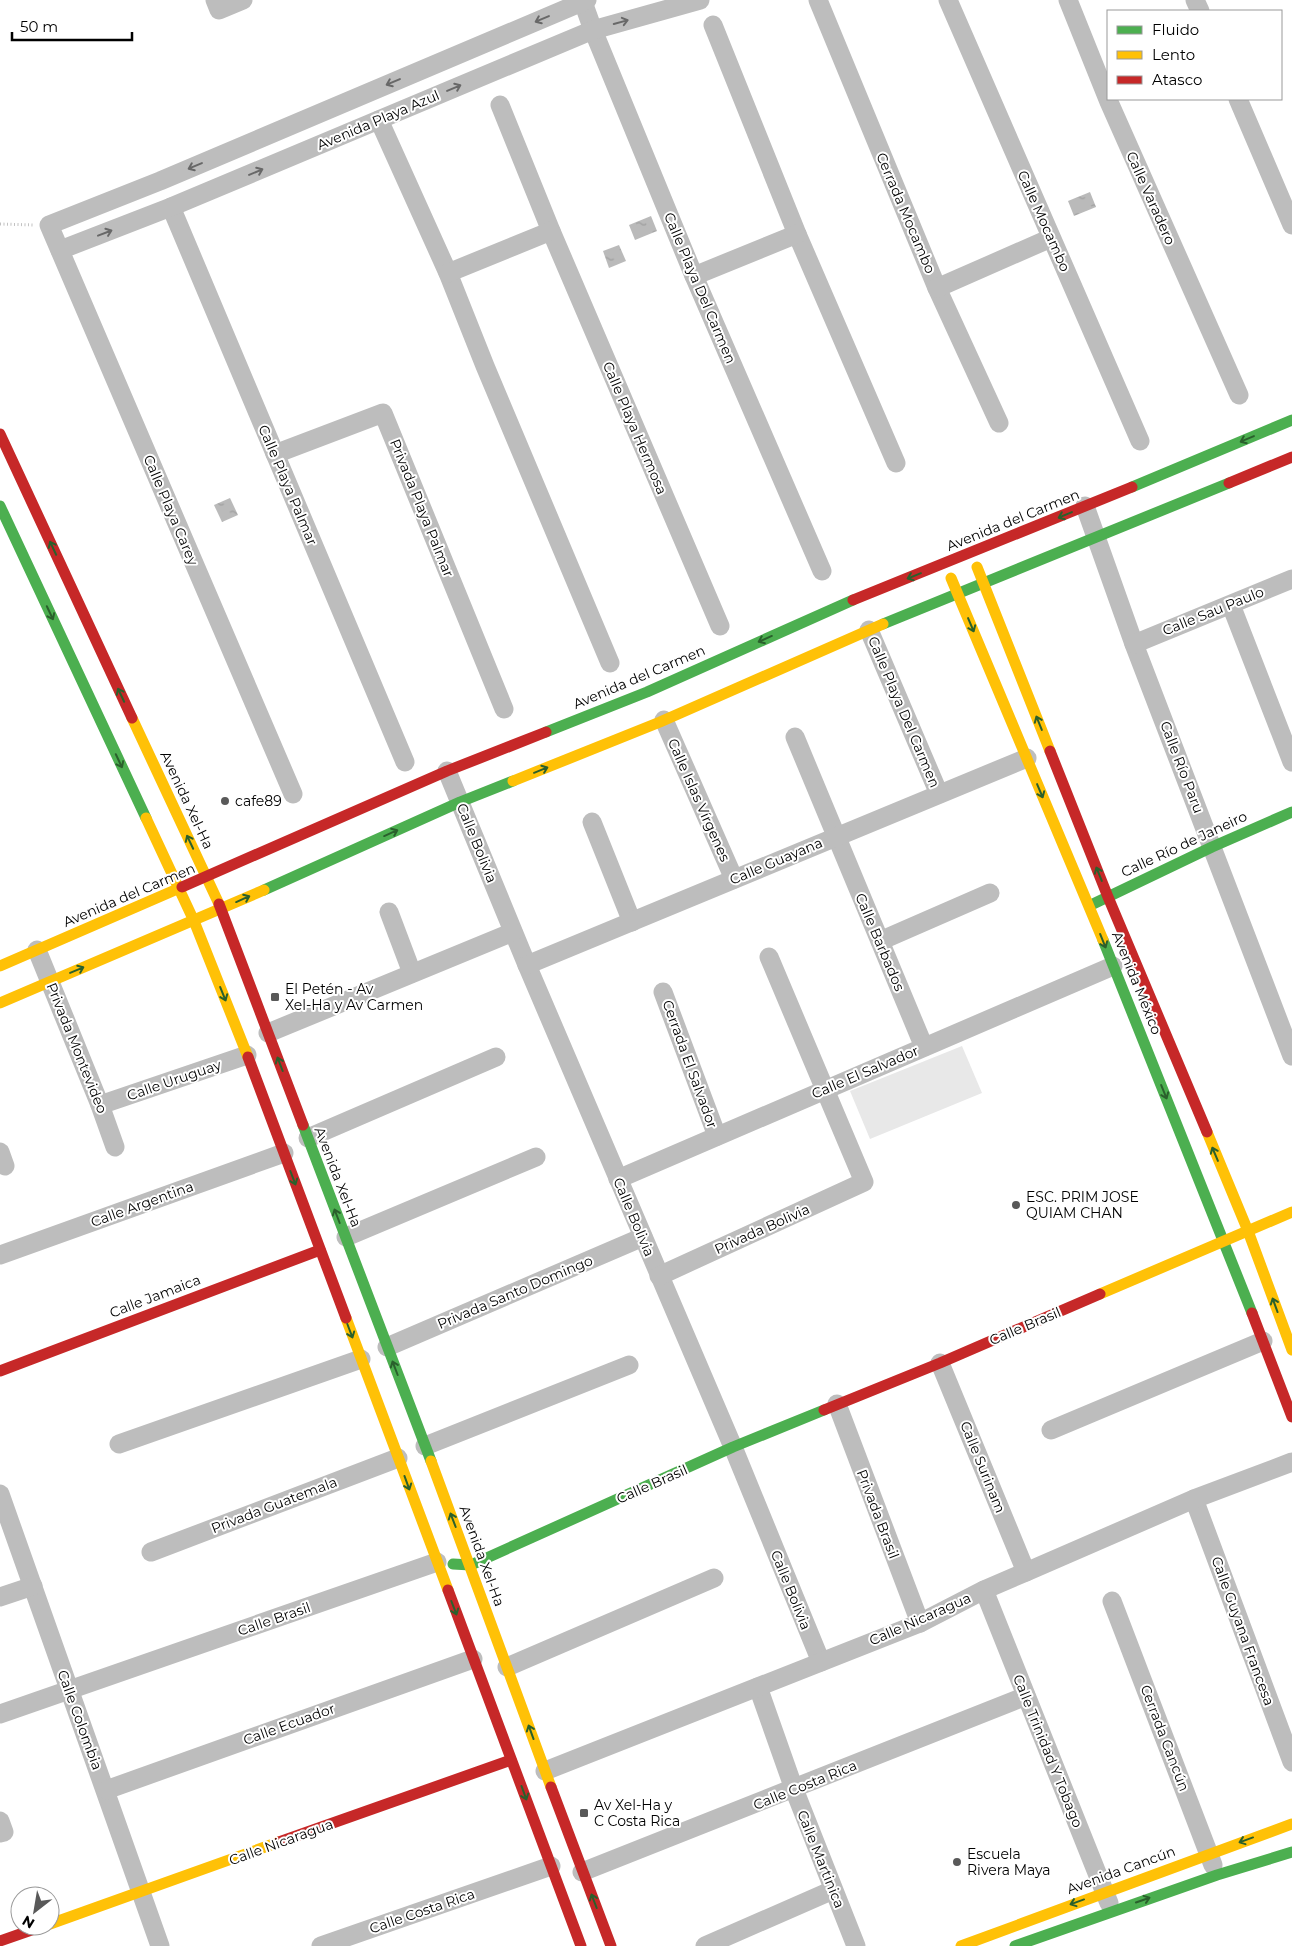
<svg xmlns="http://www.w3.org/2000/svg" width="1292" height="1946" viewBox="0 0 1292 1946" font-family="Montserrat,sans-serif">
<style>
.garden{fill:#e8e8e8}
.water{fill:url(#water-ripples)}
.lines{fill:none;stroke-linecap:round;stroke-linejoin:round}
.path{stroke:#c2c2c2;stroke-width:3;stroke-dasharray:1 2.5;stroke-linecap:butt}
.street{stroke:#bdbdbd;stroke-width:19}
.fast{stroke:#4caf50;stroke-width:11}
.slow{stroke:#ffc107;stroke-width:11}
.jam{stroke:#c62828;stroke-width:11}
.oneway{stroke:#686868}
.oneway2{stroke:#2a602c}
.poi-dot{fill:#595959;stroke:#fff;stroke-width:2}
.labels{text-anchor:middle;stroke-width:4;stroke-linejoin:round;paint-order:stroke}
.street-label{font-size:14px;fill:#000;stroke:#fff}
.poi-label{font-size:14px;fill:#000;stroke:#fff;text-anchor:start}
</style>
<defs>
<pattern id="water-ripples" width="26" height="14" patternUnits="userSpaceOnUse" patternTransform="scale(1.25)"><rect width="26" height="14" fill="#bababa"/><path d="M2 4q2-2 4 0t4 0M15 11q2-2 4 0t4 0" fill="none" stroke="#9e9e9e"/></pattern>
</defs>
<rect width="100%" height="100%" fill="#fff"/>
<path class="garden" d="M962,1046L982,1093L870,1139L850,1091Z"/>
<g class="water">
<path d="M1090,192L1096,207L1074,216L1068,201Z"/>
<path d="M651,216L657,231L635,240L629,225Z"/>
<path d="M619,245L626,261L609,268L603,251Z"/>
<path d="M230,498L238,515L222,522L214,505Z"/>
</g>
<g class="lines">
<path class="path" d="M0,224L34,225"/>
<g class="street">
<path d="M215,0L219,10L243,0"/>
<path d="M818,0L937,288L999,423"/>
<path d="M948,0L1140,441"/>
<path d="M1068,0L1109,102L1239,395"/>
<path d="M1195,0L1200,11"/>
<path d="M583,2L593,30L694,276L822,571"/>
<path d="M713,25L797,234L896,463"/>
<path d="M1238,99L1292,225"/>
<path d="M500,105L551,231L720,626"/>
<path d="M379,120L448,273L485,366L610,663"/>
<path d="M171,207L405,762"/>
<path d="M60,250L171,207L593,30L700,0"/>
<path d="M448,273L551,231"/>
<path d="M694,276L797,234"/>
<path d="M937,288L1051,238"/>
<path d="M275,454L383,413L504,709"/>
<path d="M1085,506L1134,644L1292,1056"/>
<path d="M1231,605L1292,762"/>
<path d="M869,630L939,794"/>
<path d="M1134,644L1292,579"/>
<path d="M664,720L734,879"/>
<path d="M795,737L924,1047"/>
<path d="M447,771L527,965L733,1447L821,1662"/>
<path d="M293,794L49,225L160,181L587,0"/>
<path d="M592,822L632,922"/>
<path d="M389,912L412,973"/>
<path d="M880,941L990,893"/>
<path d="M37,950L100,1105L115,1147"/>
<path d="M527,965L1027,758"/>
<path d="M663,992L717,1136"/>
<path d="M268,1033L513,932"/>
<path d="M100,1105L247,1055"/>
<path d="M308,1138L496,1057"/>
<path d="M0,1152L5,1166"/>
<path d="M618,1179L1113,966"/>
<path d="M346,1237L536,1157"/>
<path d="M0,1255L284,1153"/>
<path d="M659,1276L864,1182L769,957"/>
<path d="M387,1347L643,1237"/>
<path d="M940,1363L1026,1572"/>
<path d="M837,1404L920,1623"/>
<path d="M1051,1430L1263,1341"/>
<path d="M119,1444L361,1359"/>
<path d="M425,1446L629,1365"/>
<path d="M0,1494L160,1946"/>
<path d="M1194,1499L1292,1762"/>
<path d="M151,1552L398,1458"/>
<path d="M984,1590L1109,1903"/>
<path d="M0,1597L33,1586"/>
<path d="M1112,1601L1213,1865"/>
<path d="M507,1667L714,1578"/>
<path d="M758,1687L794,1789L856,1946"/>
<path d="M0,1714L437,1562"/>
<path d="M545,1771L920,1623L984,1590L1026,1572L1194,1499L1292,1462"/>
<path d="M106,1790L473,1659"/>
<path d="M0,1821L4,1832L0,1833"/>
<path d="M582,1872L1026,1696"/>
<path d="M321,1946L551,1866"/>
<path d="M705,1946L833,1890"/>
</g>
<g class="fast">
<path d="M1132,487L1292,420"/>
<path d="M0,506L146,818"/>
<path d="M883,624L1229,483"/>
<path d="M546,732L647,692L853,600"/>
<path d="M264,890L460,802L513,781"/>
<path d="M1093,904L1212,847L1292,812"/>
<path d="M1103,940L1252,1313"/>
<path d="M303,1125L431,1461"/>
<path d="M453,1564L471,1565L733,1447L824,1410"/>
<path d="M1015,1946L1217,1875L1292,1852"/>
</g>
<g class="slow">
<path d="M977,567L1050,751"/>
<path d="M951,578L1103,940"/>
<path d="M132,718L219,904"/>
<path d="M513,781L660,722L883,624"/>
<path d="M146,818L194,921L248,1057"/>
<path d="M0,966L182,887"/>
<path d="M0,1003L264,890"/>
<path d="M1207,1132L1248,1231L1292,1350"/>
<path d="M1100,1294L1292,1212"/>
<path d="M346,1318L448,1590"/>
<path d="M431,1461L551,1787"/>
<path d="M50,1924L279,1842"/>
<path d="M961,1946L1292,1824"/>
</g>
<g class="jam">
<path d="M0,434L132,718"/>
<path d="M1229,483L1292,457"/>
<path d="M853,600L1132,487"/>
<path d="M1050,751L1108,897L1207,1132"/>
<path d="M182,887L447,771L546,732"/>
<path d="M219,904L303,1125"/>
<path d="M248,1057L346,1318"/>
<path d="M1252,1313L1292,1417"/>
<path d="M0,1371L320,1250"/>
<path d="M824,1410L940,1363L1100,1294"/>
<path d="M448,1590L581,1946"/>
<path d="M551,1787L611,1946"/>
<path d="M279,1842L511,1760"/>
<path d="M0,1941L43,1926"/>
</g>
</g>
<defs><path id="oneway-shaft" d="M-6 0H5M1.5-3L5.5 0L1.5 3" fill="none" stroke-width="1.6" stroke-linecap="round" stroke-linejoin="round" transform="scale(1.25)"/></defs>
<g class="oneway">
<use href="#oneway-shaft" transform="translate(542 19) rotate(157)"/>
<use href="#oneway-shaft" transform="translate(621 22) rotate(-15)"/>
<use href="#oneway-shaft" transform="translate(393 82) rotate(157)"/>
<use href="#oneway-shaft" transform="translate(454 88) rotate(-23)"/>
<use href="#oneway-shaft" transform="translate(195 166) rotate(157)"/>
<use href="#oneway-shaft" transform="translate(256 172) rotate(-23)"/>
<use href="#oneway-shaft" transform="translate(105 233) rotate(-21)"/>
</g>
<g class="oneway2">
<use href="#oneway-shaft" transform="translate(1247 439) rotate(157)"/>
<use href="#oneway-shaft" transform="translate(1065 515) rotate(157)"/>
<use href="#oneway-shaft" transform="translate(53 548) rotate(-115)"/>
<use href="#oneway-shaft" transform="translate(914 576) rotate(158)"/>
<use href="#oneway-shaft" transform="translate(50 613) rotate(65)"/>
<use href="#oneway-shaft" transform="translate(971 625) rotate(67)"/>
<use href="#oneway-shaft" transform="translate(765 639) rotate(156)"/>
<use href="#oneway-shaft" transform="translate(121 695) rotate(-115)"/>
<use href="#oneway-shaft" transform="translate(1039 723) rotate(-112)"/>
<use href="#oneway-shaft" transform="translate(119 761) rotate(65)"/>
<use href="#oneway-shaft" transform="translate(541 770) rotate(-22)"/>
<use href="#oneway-shaft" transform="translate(1040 791) rotate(67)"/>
<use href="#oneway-shaft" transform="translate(391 833) rotate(-24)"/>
<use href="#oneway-shaft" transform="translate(190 842) rotate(-115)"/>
<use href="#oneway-shaft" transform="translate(1099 874) rotate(-112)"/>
<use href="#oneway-shaft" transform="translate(243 899) rotate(-24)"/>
<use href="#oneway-shaft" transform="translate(1103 941) rotate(68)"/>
<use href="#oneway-shaft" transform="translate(77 970) rotate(-23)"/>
<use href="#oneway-shaft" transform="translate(223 994) rotate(68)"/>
<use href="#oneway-shaft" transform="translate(280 1064) rotate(-111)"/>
<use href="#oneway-shaft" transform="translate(1164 1092) rotate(68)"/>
<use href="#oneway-shaft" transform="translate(1215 1154) rotate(-113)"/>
<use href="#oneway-shaft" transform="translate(293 1178) rotate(69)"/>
<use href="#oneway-shaft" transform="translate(337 1216) rotate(-111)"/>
<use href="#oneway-shaft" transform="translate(1275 1305) rotate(-110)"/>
<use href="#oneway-shaft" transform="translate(350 1331) rotate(69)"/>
<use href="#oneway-shaft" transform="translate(395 1368) rotate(-111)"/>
<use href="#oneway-shaft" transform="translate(407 1483) rotate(70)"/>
<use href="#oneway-shaft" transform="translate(453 1520) rotate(-111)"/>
<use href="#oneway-shaft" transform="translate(454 1608) rotate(69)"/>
<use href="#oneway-shaft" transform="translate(531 1732) rotate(-110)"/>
<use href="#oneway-shaft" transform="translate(524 1793) rotate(70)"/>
<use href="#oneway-shaft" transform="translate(1246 1840) rotate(160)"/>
<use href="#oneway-shaft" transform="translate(1143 1900) rotate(-19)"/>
<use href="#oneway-shaft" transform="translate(594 1901) rotate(-111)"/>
<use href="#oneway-shaft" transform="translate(1077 1902) rotate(160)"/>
</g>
<g class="poi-dot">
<circle cx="225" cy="801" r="5"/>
<rect x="270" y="992" width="10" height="10" rx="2.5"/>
<circle cx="1016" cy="1205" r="5"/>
<rect x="579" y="1808" width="10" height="10" rx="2.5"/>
<circle cx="957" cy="1862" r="5"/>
</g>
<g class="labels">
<g class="street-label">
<text transform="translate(378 120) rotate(-23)" y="5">Avenida Playa Azul</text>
<text transform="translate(1151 198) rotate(66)" y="5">Calle Varadero</text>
<text transform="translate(906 213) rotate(67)" y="5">Cerrada Mocambo</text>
<text transform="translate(1044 221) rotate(66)" y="5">Calle Mocambo</text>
<text transform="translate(700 288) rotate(67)" y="5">Calle Playa Del Carmen</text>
<text transform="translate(635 428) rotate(67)" y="5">Calle Playa Hermosa</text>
<text transform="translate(288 485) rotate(67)" y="5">Calle Playa Palmar</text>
<text transform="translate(422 508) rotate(68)" y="5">Privada Playa Palmar</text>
<text transform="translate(171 510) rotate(67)" y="5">Calle Playa Carey</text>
<text transform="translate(1013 520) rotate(-22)" y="5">Avenida del Carmen</text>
<text transform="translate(1213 611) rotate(-22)" y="5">Calle Sau Paulo</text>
<text transform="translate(639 677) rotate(-23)" y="5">Avenida del Carmen</text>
<text transform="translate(904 712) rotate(67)" y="5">Calle Playa Del Carmen</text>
<text transform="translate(1182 767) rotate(69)" y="5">Calle Río Paru</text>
<text transform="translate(187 800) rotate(65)" y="5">Avenida Xel-Ha</text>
<text transform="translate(699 800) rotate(66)" y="5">Calle Islas Vírgenes</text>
<text transform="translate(477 843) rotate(68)" y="5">Calle Bolivia</text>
<text transform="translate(1184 844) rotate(-25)" y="5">Calle Río de Janeiro</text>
<text transform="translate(776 861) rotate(-23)" y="5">Calle Guayana</text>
<text transform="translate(129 895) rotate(-23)" y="5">Avenida del Carmen</text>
<text transform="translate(880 942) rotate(67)" y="5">Calle Barbados</text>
<text transform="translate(1137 983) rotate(68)" y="5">Avenida México</text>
<text transform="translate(77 1048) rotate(68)" y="5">Privada Montevideo</text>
<text transform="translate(690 1064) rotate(70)" y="5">Cerrada El Salvador</text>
<text transform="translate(865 1072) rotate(-23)" y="5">Calle El Salvador</text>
<text transform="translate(174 1080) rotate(-19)" y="5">Calle Uruguay</text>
<text transform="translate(338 1177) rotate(69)" y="5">Avenida Xel-Ha</text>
<text transform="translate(142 1204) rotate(-20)" y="5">Calle Argentina</text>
<text transform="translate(634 1217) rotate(67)" y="5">Calle Bolivia</text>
<text transform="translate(762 1229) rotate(-24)" y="5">Privada Bolivia</text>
<text transform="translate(515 1292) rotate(-23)" y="5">Privada Santo Domingo</text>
<text transform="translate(155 1296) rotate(-21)" y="5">Calle Jamaica</text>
<text transform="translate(1025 1326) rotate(-23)" y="5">Calle Brasil</text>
<text transform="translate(983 1467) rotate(68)" y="5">Calle Surinam</text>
<text transform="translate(652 1484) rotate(-24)" y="5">Calle Brasil</text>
<text transform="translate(274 1505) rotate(-21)" y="5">Privada Guatemala</text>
<text transform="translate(878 1514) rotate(69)" y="5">Privada Brasil</text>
<text transform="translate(482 1556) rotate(70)" y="5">Avenida Xel-Ha</text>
<text transform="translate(791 1590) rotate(68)" y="5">Calle Bolivia</text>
<text transform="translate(274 1619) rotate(-19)" y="5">Calle Brasil</text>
<text transform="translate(920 1619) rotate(-24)" y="5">Calle Nicaragua</text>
<text transform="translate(1243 1631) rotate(70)" y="5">Calle Guyana Francesa</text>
<text transform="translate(80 1720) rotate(70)" y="5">Calle Colombia</text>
<text transform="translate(289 1724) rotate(-20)" y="5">Calle Ecuador</text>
<text transform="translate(1165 1738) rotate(69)" y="5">Cerrada Cancún</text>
<text transform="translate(1048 1751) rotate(68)" y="5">Calle Trinidad Y Tobago</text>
<text transform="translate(805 1785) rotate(-22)" y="5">Calle Costa Rica</text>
<text transform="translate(281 1842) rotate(-20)" y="5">Calle Nicaragua</text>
<text transform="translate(821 1859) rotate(68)" y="5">Calle Martinica</text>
<text transform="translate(1121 1870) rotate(-20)" y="5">Avenida Cancún</text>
<text transform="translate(422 1911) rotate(-19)" y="5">Calle Costa Rica</text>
</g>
<g class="poi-label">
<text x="235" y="806">cafe89</text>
<text x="285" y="994">El Petén - Av<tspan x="285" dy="16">Xel-Ha y Av Carmen</tspan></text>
<text x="1026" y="1202">ESC. PRIM JOSE<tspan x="1026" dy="16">QUIAM CHAN</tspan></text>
<text x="594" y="1810">Av Xel-Ha y<tspan x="594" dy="16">C Costa Rica</tspan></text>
<text x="967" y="1859">Escuela<tspan x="967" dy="16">Rivera Maya</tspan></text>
</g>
</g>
<rect x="1107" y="10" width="175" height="90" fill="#ffffff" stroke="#999999"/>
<rect x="1117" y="26" width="25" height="8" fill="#4caf50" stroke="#999999"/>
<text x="1152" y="35" font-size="15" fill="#000000">Fluido</text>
<rect x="1117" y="51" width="25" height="8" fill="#ffc107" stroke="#999999"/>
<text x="1152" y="60" font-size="15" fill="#000000">Lento</text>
<rect x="1117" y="76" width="25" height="8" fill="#c62828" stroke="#999999"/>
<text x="1152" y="85" font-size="15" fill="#000000">Atasco</text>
<g transform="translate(35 1911) rotate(211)"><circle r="24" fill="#ffffff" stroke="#999999"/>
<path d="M0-4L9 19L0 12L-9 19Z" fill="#595959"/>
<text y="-8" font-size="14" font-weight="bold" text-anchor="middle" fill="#000000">N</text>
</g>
<path d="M12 32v8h120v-8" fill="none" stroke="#000000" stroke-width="2.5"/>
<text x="20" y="32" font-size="15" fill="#000000" stroke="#ffffff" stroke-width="4" paint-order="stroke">50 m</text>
</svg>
